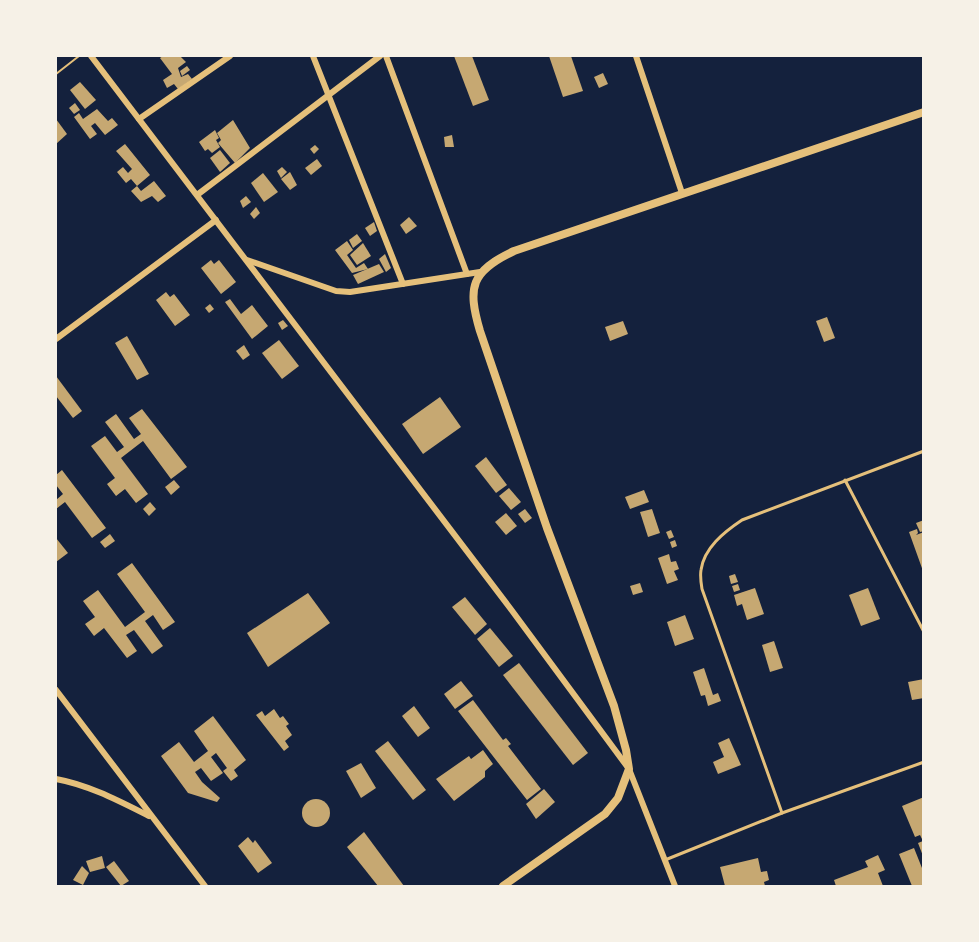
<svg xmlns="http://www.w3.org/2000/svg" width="979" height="942" viewBox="0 0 979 942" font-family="'Space Grotesk',sans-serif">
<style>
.building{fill:#c6a872}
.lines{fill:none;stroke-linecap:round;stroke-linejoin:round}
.path{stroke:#e5c07b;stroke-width:2}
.service{stroke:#e5c07b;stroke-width:3}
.minor{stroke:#e5c07b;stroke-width:6}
.tertiary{stroke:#e5c07b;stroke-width:8}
</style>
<rect width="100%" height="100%" fill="#14213d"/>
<g class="building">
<path d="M163,56H180L186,62L178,68L181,77L188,74L192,79L178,89L174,84L167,88L163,80L172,74L160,58Z"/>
<path d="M454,56H472L489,100L473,106Z"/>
<path d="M549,56H571L583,91L563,97Z"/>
<path d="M187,66L190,70L182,76L180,71Z"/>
<path d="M603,73L608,84L599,88L594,77Z"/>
<path d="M80,82L96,100L85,109L70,90Z"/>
<path d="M75,103L80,110L74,114L69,108Z"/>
<path d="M97,109L108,121L112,118L118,125L105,135L95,123L91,126L97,134L90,139L74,117L79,113L83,119Z"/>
<path d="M56,119L67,134L56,144Z"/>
<path d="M233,120L250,148L235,163L218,143L221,140L217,133Z"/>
<path d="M215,130L219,138L216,140L220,147L212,153L208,149L205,151L199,142Z"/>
<path d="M452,135L454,147H445L444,137Z"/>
<path d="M125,144L150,175L137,186L131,179L126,183L117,172L123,167L128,173L132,169L116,151Z"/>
<path d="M315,145L319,149L314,154L310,149Z"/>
<path d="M220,150L230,163L220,172L210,158Z"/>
<path d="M317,159L322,166L311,175L305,168Z"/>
<path d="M282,167L287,172L281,178L277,171Z"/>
<path d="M290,172L297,185L290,190L281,179Z"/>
<path d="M263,173L278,192L264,202L251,183Z"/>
<path d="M154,181L166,196L158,202L152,196L141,202L131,191L137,186L141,191Z"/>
<path d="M246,196L251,202L243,208L240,201Z"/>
<path d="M256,207L260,213L254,219L250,214Z"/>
<path d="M409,217L417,226L406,234L400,225Z"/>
<path d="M374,222L377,231L370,236L365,228Z"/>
<path d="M357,234L362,241L353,248L349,240Z"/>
<path d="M347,241L353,250L347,255L356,268L364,263L368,269L352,273L335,250Z"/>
<path d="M363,243L371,256L357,265L350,255Z"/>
<path d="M385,254L391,268L386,272L379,259Z"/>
<path d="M211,260L214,264L219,260L236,282L221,294L201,268Z"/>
<path d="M379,264L384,272L358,284L353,275Z"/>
<path d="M166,292L170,297L174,294L190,315L175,326L156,300Z"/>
<path d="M230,299L241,314L252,305L268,326L252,339L225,302Z"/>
<path d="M210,304L214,309L209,313L205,308Z"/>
<path d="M827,317L835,338L824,342L816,321Z"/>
<path d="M283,320L288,326L282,330L278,323Z"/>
<path d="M623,321L628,334L610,341L605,327Z"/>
<path d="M127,336L149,374L137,380L115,343Z"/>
<path d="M279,340L299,366L282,379L262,353Z"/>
<path d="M244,345L250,355L243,360L236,351Z"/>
<path d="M56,376L82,411L73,418L56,396Z"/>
<path d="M440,397L461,427L423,454L402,424Z"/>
<path d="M142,409L187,467L171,479L143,441L121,458L148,494L136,503L125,489L116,496L107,484L115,478L91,446L105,436L117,452L124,447L105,422L116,414L134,439L141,434L129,418Z"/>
<path d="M486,457L507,485L496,493L475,466Z"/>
<path d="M62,470L106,528L92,538L65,502L56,509V500L63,494L56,485V475Z"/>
<path d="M174,480L180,487L171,495L165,487Z"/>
<path d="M509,488L521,502L511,510L499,496Z"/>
<path d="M644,490L649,502L630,509L625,497Z"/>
<path d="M150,502L156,509L149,516L143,509Z"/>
<path d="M525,509L532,518L525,523L518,514Z"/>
<path d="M652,509L660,533L648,537L640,512Z"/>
<path d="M506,513L517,526L506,535L495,522Z"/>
<path d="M924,520V531L920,532L916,523Z"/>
<path d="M917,529L918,533L916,535L924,532L923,571L909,532Z"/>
<path d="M671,530L674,537L669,539L666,532Z"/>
<path d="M110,534L115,541L105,548L100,542Z"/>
<path d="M56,538L68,553L56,562Z"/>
<path d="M675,540L677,546L672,548L670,542Z"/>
<path d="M669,554L671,562L676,561L679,569L674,571L678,580L667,584L658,558Z"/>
<path d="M132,563L175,622L163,630L153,615L145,621L163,646L152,654L134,630L126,635L137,651L127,658L104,628L94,636L85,624L95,617L83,601L98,590L125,627L145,612L117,574Z"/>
<path d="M735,574L738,582L731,584L729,576Z"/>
<path d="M640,583L643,592L633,595L630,586Z"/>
<path d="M738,584L740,590L734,592L732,586Z"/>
<path d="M755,588L764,614L747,620L742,604L737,606L734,595Z"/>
<path d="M868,588L880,619L861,626L849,595Z"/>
<path d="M308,593L330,623L268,667L247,633Z"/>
<path d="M465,597L487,624L475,635L452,607Z"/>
<path d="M685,615L694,639L675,646L667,622Z"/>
<path d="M490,628L513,656L499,667L477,639Z"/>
<path d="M774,641L783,668L770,672L762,645Z"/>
<path d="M519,663L588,753L573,765L503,675Z"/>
<path d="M704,668L713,695L718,693L721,701L708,706L705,695L701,696L693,672Z"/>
<path d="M924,679V698L912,700L908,682Z"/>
<path d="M461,681L473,696L455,709L444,694Z"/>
<path d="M473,700L503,740L506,738L511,744L508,746L541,789L527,800L458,711Z"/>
<path d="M414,706L430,728L418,737L402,716Z"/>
<path d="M274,709L280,718L283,716L289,724L286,726L292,735L285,741L289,747L284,751L256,715L262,711L265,716Z"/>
<path d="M213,716L246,760L234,770L238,776L231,781L223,771L227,768L216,753L211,757L223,773L211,781L201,768L195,772L202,782L220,798L217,802L188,793L161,756L179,742L194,762L208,751L194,731Z"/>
<path d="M729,738L741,765L718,774L713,762L724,757L718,743Z"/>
<path d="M388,741L426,790L413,800L375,751Z"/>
<path d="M483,750L493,764L485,771V777L454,801L436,779L469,756L471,759Z"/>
<path d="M361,763L376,788L361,798L346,771Z"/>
<path d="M544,789L555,802L536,819L526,804Z"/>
<path d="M924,797V856H923L918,843L923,841L920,835L915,837L902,806Z"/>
<circle cx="316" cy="813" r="14"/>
<path d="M364,832L404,886H378L347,847Z"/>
<path d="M248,837L253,843L255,840L272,863L258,873L238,846Z"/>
<path d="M914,848L922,868H924V886H912L899,854Z"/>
<path d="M878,855L885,870L878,873L883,886H836L834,880L868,867L865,861Z"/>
<path d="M102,856L105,868L90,872L86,861Z"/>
<path d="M758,858L761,872L767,871L769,880L764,882L765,886H725L720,867Z"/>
<path d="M114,861L129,881L121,886L106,867Z"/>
<path d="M82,866L89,873L83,885L73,880Z"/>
</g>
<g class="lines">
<path class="path" d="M56,74L79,56"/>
<g class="service">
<path d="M845,480L924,632"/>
<path d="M782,813L702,589C701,583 700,576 701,570C704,548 724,532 742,520L924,451"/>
<path d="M665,860L782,813L924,762"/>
</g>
<g class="minor">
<path d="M91,56L510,608L629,769L675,886"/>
<path d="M313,56L403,284"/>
<path d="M386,56L467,274"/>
<path d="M636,56L682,193"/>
<path d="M139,119L230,56"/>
<path d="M197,195L380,56"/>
<path d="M247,260L336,291L350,292L480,272"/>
<path d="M56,339L216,220"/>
<path d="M56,690L205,886"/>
<path d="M56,779C89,785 119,801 149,816"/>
</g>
<path class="tertiary" d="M503,886L605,814L618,798L629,769L626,750L614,706L547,528L480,331C467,287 471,271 514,251L924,112"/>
</g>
<rect width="979" height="942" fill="none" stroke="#f6f1e7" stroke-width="114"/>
</svg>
